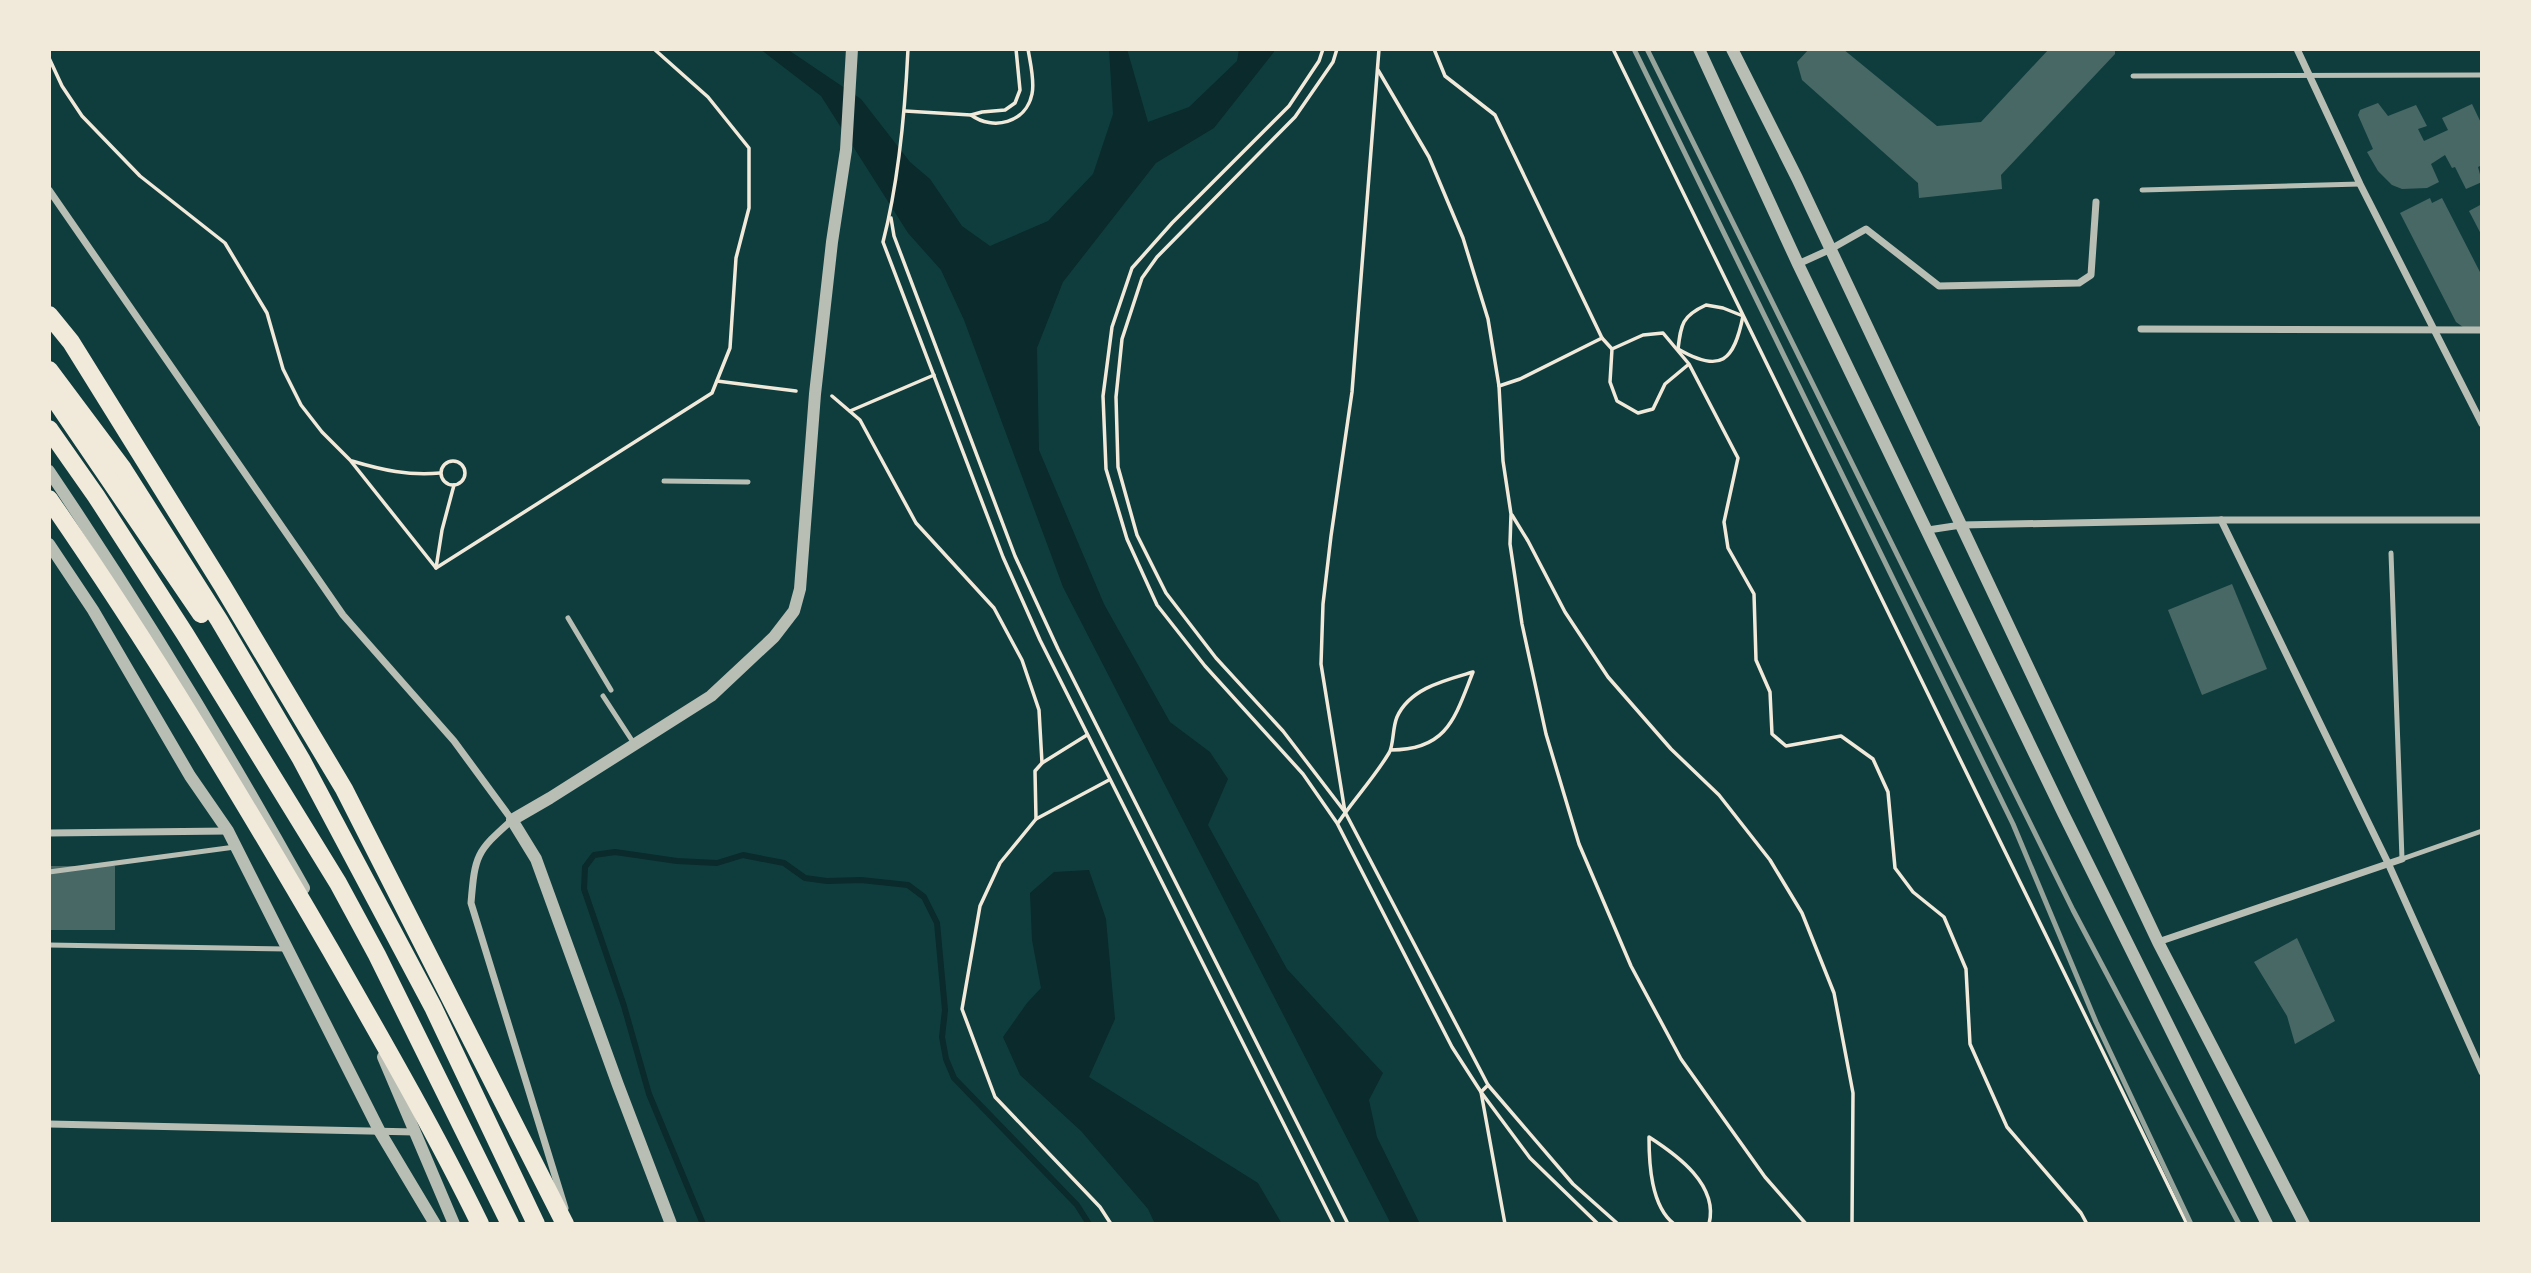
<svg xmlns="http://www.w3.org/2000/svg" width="2531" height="1273" viewBox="0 0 2531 1273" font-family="'DejaVu Sans',sans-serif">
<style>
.water{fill:#0a2a2b}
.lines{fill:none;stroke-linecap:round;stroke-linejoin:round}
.stream{stroke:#0a2a2b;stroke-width:6}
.building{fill:#486865}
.path{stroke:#f1e9da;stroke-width:3.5}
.service{stroke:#b8beb3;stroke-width:5}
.minor{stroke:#b8beb3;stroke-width:7}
.tertiary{stroke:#b8beb3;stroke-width:12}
.trunk{stroke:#f1e9da;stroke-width:18}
.rail{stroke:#97a49c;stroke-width:5}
</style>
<rect width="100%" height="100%" fill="#0f3d3e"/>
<g class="water">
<path d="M760,49H787L861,99L910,162L930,179L962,226L990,246L1048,221L1093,174L1113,114L1109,49H1127L1148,122L1189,107L1237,61L1239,49H1274V52L1214,128L1156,163L1063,282L1037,348L1039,450L1104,604L1170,722L1210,752L1228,779L1208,825L1287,969L1383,1073L1369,1100L1377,1137L1420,1224H1391L1063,587L964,320L941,270L908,233L821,96Z"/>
<path d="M1089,870L1106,919L1115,1019L1089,1077L1258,1183L1282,1224H1155L1148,1209L1081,1131L1020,1075L1003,1037L1027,1003L1041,988L1032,940L1030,893L1054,872Z"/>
</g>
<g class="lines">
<path class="stream" d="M703,1224L649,1094L624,1006L584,889L585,867L594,855L615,852L677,861L717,863L743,855L784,863L805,878L827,881L861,880L908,885L924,897L937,923L945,1010L942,1037L946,1059L954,1078L1077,1205L1089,1224"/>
</g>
<g class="building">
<path d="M1809,49H1843L1937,126L1981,122L2049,49H2115V54L2001,175L2002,189L1919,198L1918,183L1802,80L1797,62Z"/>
<path d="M2378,103L2388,116L2416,105L2427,126L2418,129L2424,141L2448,130L2442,118L2472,104L2482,125V139L2480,140L2482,145V165L2478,167L2482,182L2466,189L2455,167L2452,168L2445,155L2431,164L2439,182L2427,188L2402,189L2392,185L2378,171L2367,152L2373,149L2358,115L2360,110Z"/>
<path d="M2430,198L2432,203L2442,198L2482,276V331L2467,330L2456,322L2400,213Z"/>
<path d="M2482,204V236L2469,211Z"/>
<path d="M2232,584L2267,669L2202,695L2168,610Z"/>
<rect x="49" y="866" width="66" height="64"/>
<path d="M2297,938L2335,1021L2295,1044L2287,1016L2254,962Z"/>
</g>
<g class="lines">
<g class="path">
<path d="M908,49C905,113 899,180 883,242L1003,557L1040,640L1334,1224"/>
<path d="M1323,49L1319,61L1289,106L1172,223L1132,268L1112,327L1103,396L1106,469L1127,539L1157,605L1205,666L1303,774L1337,823L1452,1047L1481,1092L1530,1158L1598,1224"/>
<path d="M1337,49L1333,62L1295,117L1157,257L1142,278L1122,339L1116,397L1118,467L1137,535L1166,593L1216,658L1283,731L1345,812L1488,1085L1573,1184L1618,1224"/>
<path d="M1434,49L1445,76L1495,115L1602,338"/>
<path d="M1613,49L2187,1224"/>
<path d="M49,58L62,86L82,116L140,176L225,243L267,313L283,369L301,405L322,432L350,460L436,568L712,393L730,348L736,258L749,208V148L708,97L654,49"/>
<path d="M1378,70L1429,157L1463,238L1488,319L1499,386L1503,461L1511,514L1510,544L1522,624L1546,734L1579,844L1631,966L1681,1059L1765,1177L1806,1224"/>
<path d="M905,111L971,115L982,112L1005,110L1015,103L1020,90L1016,49"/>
<path d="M971,115C993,131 1026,123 1032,94C1035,81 1030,62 1028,49"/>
<path d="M891,218L894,236L1015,556L1058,649L1348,1224"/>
<path d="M1706,305L1723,308L1743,316C1734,361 1721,374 1678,349C1681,324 1682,316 1706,305Z"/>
<path d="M1689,364L1665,384L1653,409L1638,413L1617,401L1610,382L1612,349L1643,335L1663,333L1689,364L1738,458L1724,522L1728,548L1754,594L1756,660L1770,692L1772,734L1786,746L1841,736L1873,759L1888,792L1895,868L1913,892L1944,917L1966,969L1970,1044L2007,1127L2081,1213L2087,1224"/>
<path d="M717,381L796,391"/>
<path d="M1499,386L1520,379L1602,338L1612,349"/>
<path d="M832,396L860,420L916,523L994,608L1022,660L1039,710L1042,763"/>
<path d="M850,411L934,375"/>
<circle cx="453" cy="473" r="12"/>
<path d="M352,461C382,470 409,476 440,473"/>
<path d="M1512,515L1528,541L1565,612L1608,677L1671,749L1719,795L1770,860L1802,913L1834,993L1853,1093L1852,1224"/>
<path d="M436,568L442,530L454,485"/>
<path d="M1087,735L1042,763L1035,771L1036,819L1000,863L980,906L962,1009L995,1097L1100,1207L1111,1224"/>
<path d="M1345,812L1321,664L1323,604L1331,536L1352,392L1379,49"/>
<path d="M1036,819L1109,780"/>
<path d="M1338,823C1354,799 1374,778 1389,753C1394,745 1392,729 1397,717C1410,688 1446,680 1473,672C1455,717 1448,750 1391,750"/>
<path d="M1488,1085L1481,1092L1505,1224"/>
<path d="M1674,1224C1651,1206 1649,1164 1649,1137C1677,1155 1719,1185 1709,1224"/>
</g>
<g class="service">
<path d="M2133,76L2482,75"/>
<path d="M2142,190L2360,184"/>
<path d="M664,481L748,482"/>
<path d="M2391,553L2402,859L2482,831"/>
<path d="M568,618L611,690"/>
<path d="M603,696L633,742"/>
<path d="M49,872L235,847"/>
<path d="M49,945L287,949"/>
</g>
<g class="minor">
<path d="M2297,49L2360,184L2482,424"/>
<path d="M49,190L343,615L454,741L512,820C476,852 475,855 471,903L565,1208"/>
<path d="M1798,264L1829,250L1866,229L1939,286L2079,283L2091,275L2096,202"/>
<path d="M2141,329L2482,330"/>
<path d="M2221,520L2388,863L2482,1072"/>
<path d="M1928,530L1961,525L2221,520H2482"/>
<path d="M49,833L228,831"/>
<path d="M2158,942L2402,859"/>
<path d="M49,1124L415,1132"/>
</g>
<g class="tertiary">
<path d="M1699,49L1798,264L2063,813L2267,1224"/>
<path d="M1732,49L1797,178L2158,942L2304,1224"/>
<path d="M49,471C140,606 225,746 304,888"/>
<path d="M49,544L93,610L190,776L228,831L380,1132L435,1224"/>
<path d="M383,1057L454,1224"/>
<path d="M671,1224L618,1085L536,859L512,820L550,798L711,696L774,637L794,611L800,589L815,394L832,242L846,150L852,49"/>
</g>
<g class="trunk">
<path d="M49,315L71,342L222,585L344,789L565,1224"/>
<path d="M49,370L123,469L219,620L301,759L433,1007L536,1224"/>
<path d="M49,391L201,614"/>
<path d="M49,429L96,496L185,634L338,883L377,955L510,1224"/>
<path d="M49,499C150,645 241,796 330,949C382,1040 434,1130 480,1224"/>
</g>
<g class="rail">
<path d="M1634,49L2013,824L2096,1022L2191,1224"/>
<path d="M1647,49L2073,910L2239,1224"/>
</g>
</g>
<rect width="2531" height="1273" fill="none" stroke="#f1e9da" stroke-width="102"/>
</svg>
